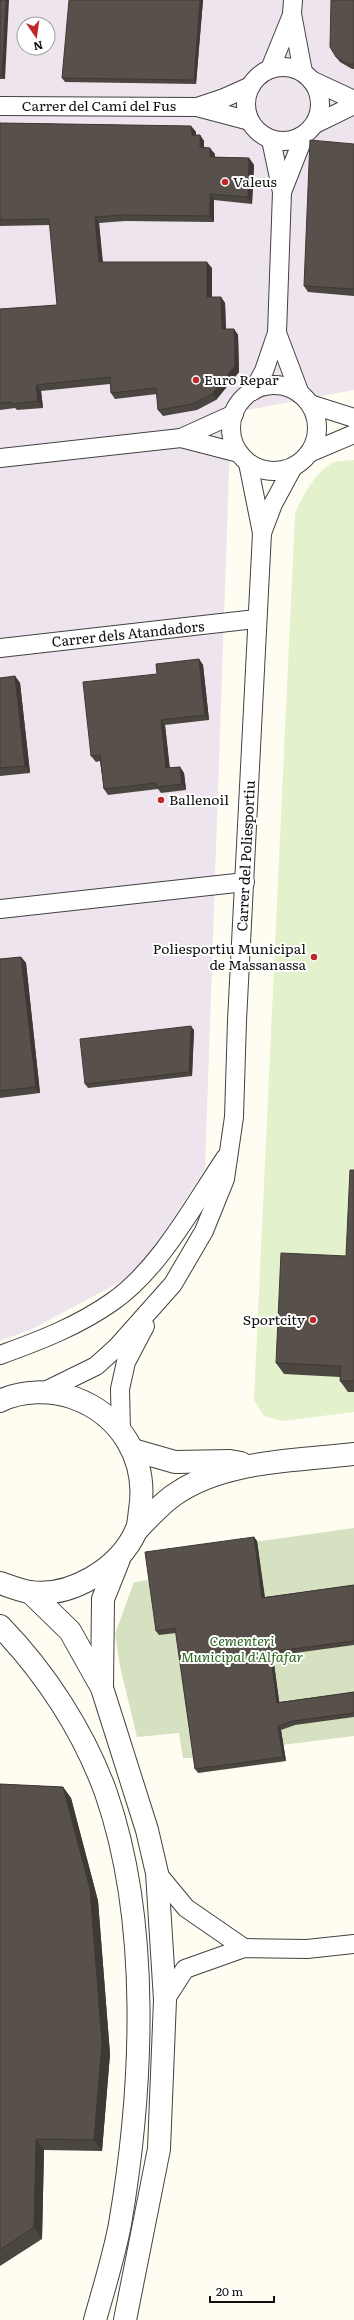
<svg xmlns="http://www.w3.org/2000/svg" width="354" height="2320" viewBox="0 0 354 2320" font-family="Literata,serif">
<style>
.industrial{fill:#ede4ed;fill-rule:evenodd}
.cemetery{fill:#d6e1c2}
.pitch{fill:#e3f1cc}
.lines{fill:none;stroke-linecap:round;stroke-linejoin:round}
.minor-casing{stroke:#424242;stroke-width:20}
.tertiary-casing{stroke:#424242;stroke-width:24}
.minor{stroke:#fff;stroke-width:18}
.tertiary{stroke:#fff;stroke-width:22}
.wall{fill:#4c4640}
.shaded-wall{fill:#3e3934}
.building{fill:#58514b;stroke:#3e3934}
.poi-dot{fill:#bf2829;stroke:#fff;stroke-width:1.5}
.labels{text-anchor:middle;stroke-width:4;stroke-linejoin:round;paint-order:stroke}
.street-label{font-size:14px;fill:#0f0f0f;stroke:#fff}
.poi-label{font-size:14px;fill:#0f0f0f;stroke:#fff;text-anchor:start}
.park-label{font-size:14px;font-style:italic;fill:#2b671f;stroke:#fff}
</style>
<rect width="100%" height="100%" fill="#fffdf1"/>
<path class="industrial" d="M0,0H354V390L231,413L205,1169L139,1272L32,1329L0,1341ZM24,24H48V48H24Z"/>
<path class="cemetery" d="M354,1528V1736L282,1745L283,1762L199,1773L196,1758H183L179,1733L137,1737L120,1666L115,1634L134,1582L149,1580L146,1557Z"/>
<path class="pitch" d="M354,460V1412L282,1421L264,1416L254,1400L295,514C302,497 316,470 335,462C340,460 348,461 354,460Z"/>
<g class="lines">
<defs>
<g id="minor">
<path d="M293,0L292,14L303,72"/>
<circle cx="283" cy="104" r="37"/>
<path d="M270,69L292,15"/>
<path d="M311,80L354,100"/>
<path d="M0,106L197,107L250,121"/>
<path d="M197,107L224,98L251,86"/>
<path d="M315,124L354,105"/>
<path d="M282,192L304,136"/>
<path d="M277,333L300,394"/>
<circle cx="274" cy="428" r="43"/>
<path d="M253,391L264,371L277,333L282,192L271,140"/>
<path d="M310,404L354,418"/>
<path d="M181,438L239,453"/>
<path d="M309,453L354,434"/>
<path d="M0,458L181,438L234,414"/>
<path d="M248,463L262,533"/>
<path d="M0,648L256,619"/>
<path d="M0,909L245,882"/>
<path d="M0,1355C39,1341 78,1326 112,1302C160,1269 194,1204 226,1157"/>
<path d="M43,1392L96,1366L117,1347L173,1284L204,1231L225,1179L234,1117L237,1021L262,533L273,504L293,467"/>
<path d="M121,1431L120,1389L126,1362L145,1326"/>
<path d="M157,1873L186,1908L244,1948"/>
<path d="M165,2000L185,1969L244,1948L307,1949L354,1944"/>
</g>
<g id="tertiary">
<path d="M0,1401C22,1390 51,1390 74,1398C121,1415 148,1460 140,1510C139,1517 139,1525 136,1531C119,1569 70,1598 29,1592C19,1590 9,1586 0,1583"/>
<path d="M133,1450L175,1462L230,1461L241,1463"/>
<path d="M136,1531C148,1518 160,1505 174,1495C223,1460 296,1461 354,1454"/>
<path d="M30,1592L70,1631L102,1688L147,1830L157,1873L165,2000L159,2149L125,2320"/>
<path d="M0,1626C45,1672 84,1732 106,1793C151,1923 143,2089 120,2224C114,2256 104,2288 95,2320"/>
<path d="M102,1687L103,1599L119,1559"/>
</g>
</defs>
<use href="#minor" class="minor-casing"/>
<use href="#tertiary" class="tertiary-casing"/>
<use href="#minor" class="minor"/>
<use href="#tertiary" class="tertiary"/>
</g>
<g class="wall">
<path d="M0,0L5,79H0Z"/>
<path d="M203,0L196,84L65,82L62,78Z"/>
<path d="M354,0V69H352L340,62L336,57Z"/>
<path d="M0,123L191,126L196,132V135H200L204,141V147L215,154V157L249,158L254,165L252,204L214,200V222L125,221L99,223L103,262L212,268V297H221L225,303L226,329H234L238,335L239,372L216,400L197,410L163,416L158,410L157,394L115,399L111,393L110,384L41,391L43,408L17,410L15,408L0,410V309L57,305L50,225L0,226Z"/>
<path d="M354,144V296L308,292L304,286Z"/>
<path d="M199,659L203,665L209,720L165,725L170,768L180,767L184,773L186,790L161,793L158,789L108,795L104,789L100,761L96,762L91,756L157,674Z"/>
<path d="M15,676L20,683L30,773L0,776V678Z"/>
<path d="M21,957L26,963L40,1093L0,1098V959Z"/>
<path d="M194,1030L192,1076L88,1088L85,1084Z"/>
<path d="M354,1170V1392H348L340,1381V1377L284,1374L276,1363L346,1256Z"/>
<path d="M254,1537L257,1541L265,1597L354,1585V1645L273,1656L279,1702L354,1692V1717L295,1725L281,1730L286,1761L198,1773L195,1769L176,1633L159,1635L156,1631Z"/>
<path d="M0,1784L63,1787L71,1798L98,1901L110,2054L102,2151L44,2150L42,2239L0,2266Z"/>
</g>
<g class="shaded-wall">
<path d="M6,0H9L5,79L2,75Z"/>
<path d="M200,0H203L196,84L194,80Z"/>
<path d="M191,126L196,132V141L192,135Z"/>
<path d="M200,135L204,141V154L200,147Z"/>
<path d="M210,148L215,154V163L210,157Z"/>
<path d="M249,158L254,165L252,204L248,197Z"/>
<path d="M210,194L214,200V222L210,216Z"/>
<path d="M95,217L99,223L103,269L99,262Z"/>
<path d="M207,262L212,268V304L207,297Z"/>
<path d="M221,297L225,303L226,335L222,329Z"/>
<path d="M234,329L238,335L239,372L216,400L212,394Z"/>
<path d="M36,385L41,391L43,408L38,401Z"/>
<path d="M199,659L203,665L209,720L205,715Z"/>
<path d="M15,676L20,683L30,773L25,766Z"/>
<path d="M161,720L165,725L170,774L166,768Z"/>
<path d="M180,767L184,773L186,790L182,784Z"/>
<path d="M21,957L26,963L40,1093L36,1087Z"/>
<path d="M191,1026L194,1030L192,1076L189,1072Z"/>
<path d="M254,1537L257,1541L265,1601L262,1598Z"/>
<path d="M270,1652L273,1656L280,1707L277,1703Z"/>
<path d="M278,1726L281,1730L286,1761L283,1757Z"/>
<path d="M63,1787L71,1798L98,1901L110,2054L102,2151L94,2140Z"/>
<path d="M36,2139L44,2150L42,2239L34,2227Z"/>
</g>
<g class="building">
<path d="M0,0H6L2,75H0Z"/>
<path d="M69,0H200L194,80L62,78Z"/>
<path d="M331,0H354V64H348L336,57L330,47Z"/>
<path d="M0,123L191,126L192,135H200V147L210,148V157L249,158L248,197L210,194V216L121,215L95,217L99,262H207V297H221L222,329H234L235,366L212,394L192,404L158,410L156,388L111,393L110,377L36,385L38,401L12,404V402L0,403V309L57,305L49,219L0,220Z"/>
<path d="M310,140L354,144V289L304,286Z"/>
<path d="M199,659L205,715L161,720L166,768L180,767L182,784L157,787L156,783L104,789L100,755L91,756L83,682L157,674L156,664Z"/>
<path d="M15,676L25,766L0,768V678Z"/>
<path d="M21,957L36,1087L0,1091V959Z"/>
<path d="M191,1026L189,1072L85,1084L80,1039Z"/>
<path d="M350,1170H354V1381H340L341,1366L276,1363L281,1253L346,1256Z"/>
<path d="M254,1537L262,1598L354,1585V1641L270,1652L277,1703L354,1692V1713L293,1721L278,1726L283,1757L195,1769L175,1628L156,1631L145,1552Z"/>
<path d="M0,1784L63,1787L90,1889L102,2043L94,2140L36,2139L34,2227L0,2250Z"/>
</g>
<g class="poi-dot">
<circle cx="225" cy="182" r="4"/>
<circle cx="196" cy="380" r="4"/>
<circle cx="161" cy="800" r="4"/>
<circle cx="314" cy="957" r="4"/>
<circle cx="313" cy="1320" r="4"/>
</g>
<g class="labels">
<g class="street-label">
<text x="99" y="111">Carrer del Camí del Fus</text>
<text transform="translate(128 634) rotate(-6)" y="5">Carrer dels Atandadors</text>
<text transform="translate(246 856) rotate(-87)" y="5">Carrer del Poliesportiu</text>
</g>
<g class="poi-label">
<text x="233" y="187">Valeus</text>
<text x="204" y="385">Euro Repar</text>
<text x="169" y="805">Ballenoil</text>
<text x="306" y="954" text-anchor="end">Poliesportiu Municipal<tspan x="306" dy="16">de Massanassa</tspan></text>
<text x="305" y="1325" text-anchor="end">Sportcity</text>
</g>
<g class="park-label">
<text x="242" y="1646">Cementeri<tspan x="242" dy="16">Municipal d'Alfafar</tspan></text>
</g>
</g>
<g transform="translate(36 36) rotate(167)"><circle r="19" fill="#ffffff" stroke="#9f9f9f"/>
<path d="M0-3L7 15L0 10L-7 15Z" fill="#bf2829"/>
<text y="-6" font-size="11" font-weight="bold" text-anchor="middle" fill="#0f0f0f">N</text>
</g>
<path d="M210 2296v6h64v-6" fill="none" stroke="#0f0f0f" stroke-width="2"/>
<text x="216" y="2296" font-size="12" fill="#0f0f0f" stroke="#ffffff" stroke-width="3" paint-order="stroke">20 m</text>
</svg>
